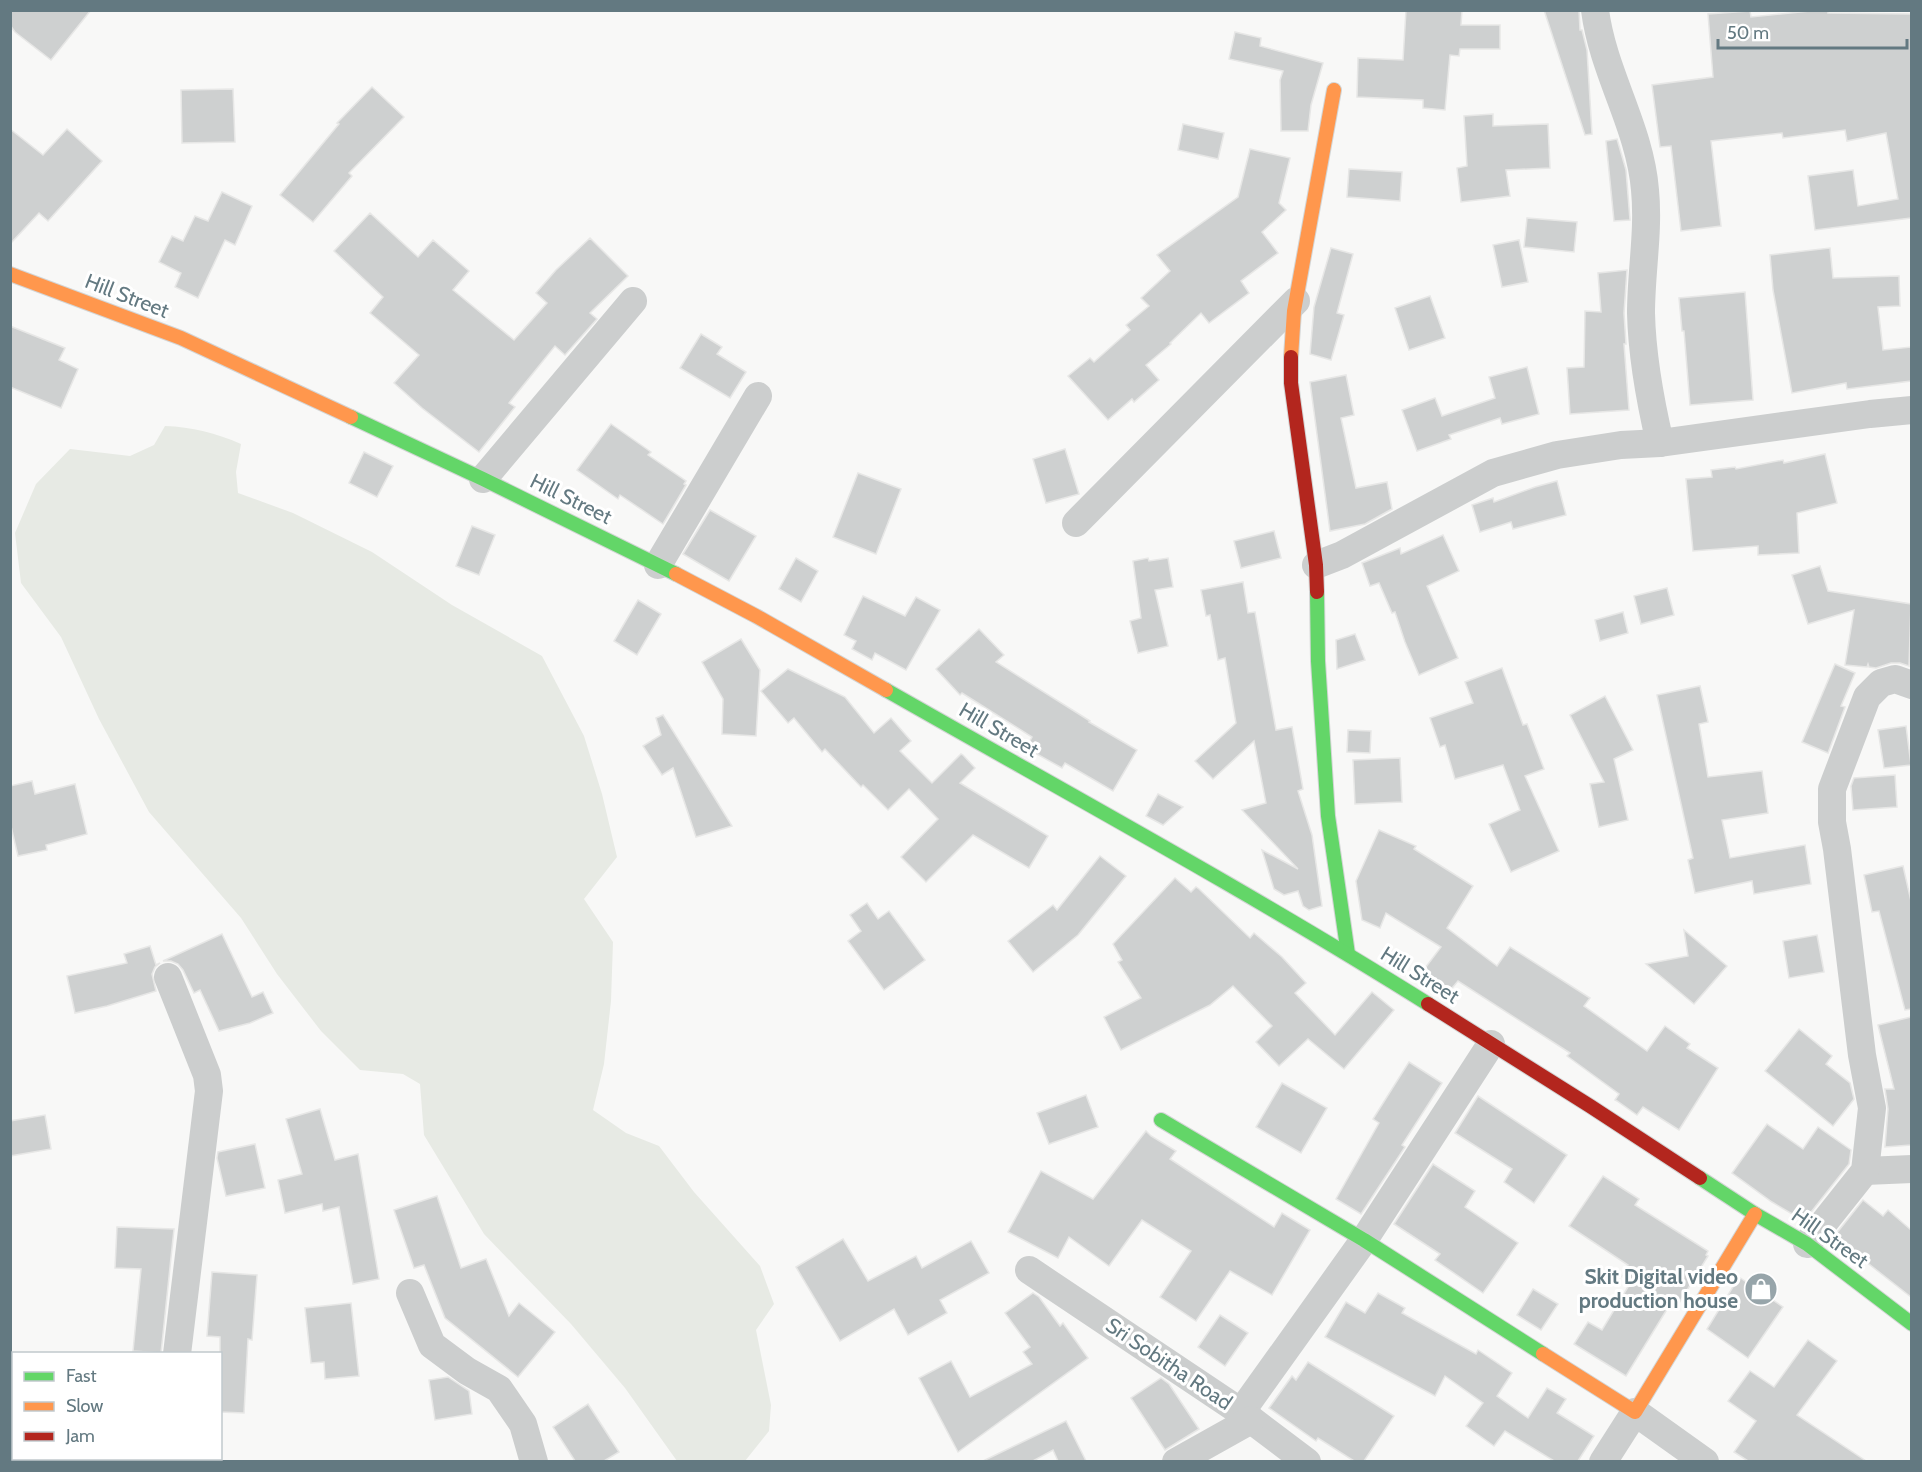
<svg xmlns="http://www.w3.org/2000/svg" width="1922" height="1472" viewBox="0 0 1922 1472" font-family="Cabin,sans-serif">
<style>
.green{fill:#e7eae4}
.building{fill:#ced0d0;stroke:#e7e7e6;stroke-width:1.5}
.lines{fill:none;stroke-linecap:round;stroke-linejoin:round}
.fast-casing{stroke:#d3d5d5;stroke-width:16}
.slow-casing{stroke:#d3d5d5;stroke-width:16}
.jam-casing{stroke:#d3d5d5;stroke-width:16}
.street{stroke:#cccece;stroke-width:28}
.fast{stroke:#63d668;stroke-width:14}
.slow{stroke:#ff974d;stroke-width:14}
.jam{stroke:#b3261e;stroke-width:14}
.labels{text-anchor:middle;stroke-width:6;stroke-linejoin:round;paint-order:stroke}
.street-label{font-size:21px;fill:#637981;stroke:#fff}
.poi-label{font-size:21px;font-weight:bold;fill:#637981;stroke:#fff;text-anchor:end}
</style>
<rect width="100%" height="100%" fill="#f8f8f7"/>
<path class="green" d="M165,426C192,427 216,433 241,444L236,472L238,493L293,513L372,552L452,605L542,656L584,736L602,794L617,857L584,899L613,942L611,1001L604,1064L593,1110L626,1133L659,1146L694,1192L760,1266L774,1304L756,1330L771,1405L769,1431L745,1461H677L625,1388L571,1324L484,1234L424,1135L420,1084L403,1074L360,1070L321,1031L277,974L241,918L149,812L99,719L61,637L21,583L15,533L36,484L70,449L130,456L154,445Z"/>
<g class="building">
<path d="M10,10H91L51,60L15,32L10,25Z"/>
<path d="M1406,10H1462L1461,25H1500V49H1460L1459,56L1450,55L1445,110L1423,108V100L1357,97L1358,58L1403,60Z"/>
<path d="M1544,10H1579L1580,30H1582L1587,50L1592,134L1585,135Z"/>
<path d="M1820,10H1828V13L1911,14V218L1815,230L1808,176L1853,170L1858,206L1898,199L1886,133L1847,141L1845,130L1783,138L1782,133L1711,141L1721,226L1681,231L1671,146L1660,147L1652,85L1713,77L1708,14L1750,11L1751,17Z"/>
<path d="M1235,32L1261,38L1260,46L1323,63L1311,105L1308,131H1281L1280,80L1283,71L1229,59Z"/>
<path d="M372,87L404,117L349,173L352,176L313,222L280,195L339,124L337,123Z"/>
<path d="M233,89L235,142L182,143L181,90Z"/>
<path d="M1493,114V126L1548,124L1550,168L1506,170L1510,196L1461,202L1457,168L1467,166L1464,116Z"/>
<path d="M1183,124L1224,133L1218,159L1178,150Z"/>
<path d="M10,129L43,155L67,129L102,161L48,221L39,213L10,244Z"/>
<path d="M1617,139L1626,170L1630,220L1614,221L1606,141Z"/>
<path d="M1250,149L1290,158L1279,203L1286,210L1262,232L1278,253L1241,281L1249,293L1209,323L1201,313L1170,343L1171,344L1146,365L1159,380L1134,402L1132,399L1108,420L1068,376L1090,358L1094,362L1130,330L1126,325L1149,306L1141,298L1170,271L1157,255L1238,197Z"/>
<path d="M1349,169L1402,172L1400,201L1347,197Z"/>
<path d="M222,192L252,206L235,245L225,240L198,298L175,287L181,273L159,262L172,236L183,241L195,216L208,221Z"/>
<path d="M370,213L418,257L433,240L469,271L453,290L514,340L547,303L536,293L556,270L590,238L628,276L590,313L597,319L565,355L555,346L509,403L515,407L479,452L422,408L394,383L419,355L370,313L383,297L334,251Z"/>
<path d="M1527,218L1577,222L1574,252L1524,247Z"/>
<path d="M1519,240L1528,282L1502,287L1493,245Z"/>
<path d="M1331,248L1353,254L1337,313L1344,315L1331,360L1310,354L1314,307Z"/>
<path d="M1830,248L1833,278L1899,276L1900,306L1878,307L1883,350L1911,347V381L1847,389L1846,383L1792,393L1773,290L1770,255Z"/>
<path d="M1627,270L1624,313L1626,344H1624L1629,410L1570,414L1567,368L1584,367L1585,311L1601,312L1598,273Z"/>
<path d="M1745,292L1753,400L1690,405L1684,331H1682L1679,298Z"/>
<path d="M1430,296L1445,338L1409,350L1395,308Z"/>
<path d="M10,326L65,348L59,360L78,369L61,408L10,387Z"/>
<path d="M701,334L722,347L717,354L746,372L730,398L680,368Z"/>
<path d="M1527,367L1539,414L1502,424L1500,418L1449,435L1451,439L1417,451L1402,410L1435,398L1442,416L1495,398L1489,377Z"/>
<path d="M1346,375L1354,415L1341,418L1356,488L1387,482L1392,509L1365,524L1330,531L1310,382Z"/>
<path d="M611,424L651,452L648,455L686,481L684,484L686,485L663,524L620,495L618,499L577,470Z"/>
<path d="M1065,449L1079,494L1046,503L1033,459Z"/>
<path d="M364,452L393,466L377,497L349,483Z"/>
<path d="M1825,454L1837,503L1797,513L1799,553L1758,555V546L1693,551L1686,479L1712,477L1711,470L1735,467L1736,469L1783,460L1784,463Z"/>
<path d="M858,473L901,489L876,554L833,537Z"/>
<path d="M1557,481L1566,515L1513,529L1511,522L1480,532L1472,505L1493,498L1494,502L1535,487Z"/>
<path d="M710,510L756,536L729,581L683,554Z"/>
<path d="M472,526L495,535L479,575L456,566Z"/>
<path d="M1274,531L1281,558L1241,568L1234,541Z"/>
<path d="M1443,535L1459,571L1427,586L1458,658L1419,675L1405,642L1395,612L1392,613L1379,583L1370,586L1362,563L1400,548L1401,554Z"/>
<path d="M796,558L818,571L801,602L779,589Z"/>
<path d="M1148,558L1149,561L1168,558L1173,587L1155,590L1168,646L1138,653L1130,621L1141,618L1133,561Z"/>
<path d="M1820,566L1828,591L1911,604L1909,666L1900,663H1891L1876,668L1869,667L1868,664L1867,667L1845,665L1854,610L1808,624L1792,575Z"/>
<path d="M1243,582L1248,613L1255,612L1276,730L1292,727L1303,789L1298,791L1312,835L1322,906L1309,910L1303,906L1298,891L1284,895L1274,889L1262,850L1298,869L1242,810L1266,803L1254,741L1213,779L1195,761L1236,723L1225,658L1218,660L1210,615L1206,616L1201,590Z"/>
<path d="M1667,588L1674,615L1641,624L1634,596Z"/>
<path d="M863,596L905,616L916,597L940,610L906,670L875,653L872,660L852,649L856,641L844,635Z"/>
<path d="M638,600L661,614L637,655L614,641Z"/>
<path d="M1623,612L1628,633L1600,641L1595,620Z"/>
<path d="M979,629L1004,655L996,662L1090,721L1089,722L1137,750L1113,791L1065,763L1062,768L1026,748L1032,737L962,693L960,695L936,669Z"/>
<path d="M1355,634L1365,660L1337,669L1336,640Z"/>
<path d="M741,639L760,670L756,736L722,734L723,699L702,662Z"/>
<path d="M1835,664L1855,673L1841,706L1845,707L1828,753L1802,742Z"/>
<path d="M1502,668L1523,725L1527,724L1544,769L1525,776L1559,851L1511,872L1489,824L1520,810L1503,765L1455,779L1445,745L1440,747L1430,718L1473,703L1465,682Z"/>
<path d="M788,669L845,697L874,733L891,718L911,741L900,751L932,783L961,754L963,755L975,768L960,783L1048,836L1029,868L973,835L926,882L901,857L938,819L909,789L888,810L863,785L861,787L825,749L822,752L794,718L788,723L761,691Z"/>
<path d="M1700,686L1708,722L1699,724L1708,777L1762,771L1768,813L1722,820L1730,858L1805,845L1811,884L1754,894L1752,881L1695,893L1688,860L1693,858L1657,695Z"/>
<path d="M1605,696L1633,750L1614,759L1628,820L1599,827L1590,784L1604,782L1570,715Z"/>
<path d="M663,715L711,792L732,826L696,837L673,768L662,775L643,746L661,735L656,718Z"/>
<path d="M1906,726L1911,765L1884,768L1878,730Z"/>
<path d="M1348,730L1371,731L1370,753L1347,752Z"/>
<path d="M1400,758L1402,802L1355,804L1353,760Z"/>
<path d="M1895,775L1897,807L1853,810L1851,786L1854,778Z"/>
<path d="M32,781L35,794L75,784L87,834L46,845L47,850L18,856L10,822V786Z"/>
<path d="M1158,794L1183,807L1163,825L1146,816Z"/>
<path d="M1379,830L1416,846L1414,849L1473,886L1447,928L1497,966L1510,947L1590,998L1584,1006L1647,1051L1665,1026L1690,1044L1687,1048L1718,1068L1679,1130L1643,1107L1637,1115L1617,1101L1615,1100L1619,1094L1567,1056L1570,1053L1458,981L1447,994L1419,976L1441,947L1386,913L1380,928L1362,920L1356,881Z"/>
<path d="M1100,856L1126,876L1078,935L1033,972L1008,941L1053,905L1057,910Z"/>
<path d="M1903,866L1911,901V1009L1905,1010L1879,911L1872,912L1864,875Z"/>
<path d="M1175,878L1191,892L1196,887L1199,889L1250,938L1254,933L1282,957L1306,983L1295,993L1335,1035L1372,992L1394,1010L1344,1069L1308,1039L1279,1066L1256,1042L1272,1026L1233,986L1210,1005L1121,1050L1104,1017L1141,998L1118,962L1122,960L1113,944Z"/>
<path d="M867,903L878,919L889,911L925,960L884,990L848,941L861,931L850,915Z"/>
<path d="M1684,930L1727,966L1694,1004L1646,964L1688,956Z"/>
<path d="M222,934L252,997L263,992L273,1013L250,1023L219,1031L200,990L194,993L183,970L178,964L171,961H163Z"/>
<path d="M1817,935L1824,972L1789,978L1783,941Z"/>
<path d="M150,946L156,965L160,963L155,967L152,974L156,991L107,1006L75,1013L67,976L127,963L124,954Z"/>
<path d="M1911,1017V1145L1885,1147L1888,1109L1885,1089H1894L1878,1025Z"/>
<path d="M1799,1029L1832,1056L1826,1064L1850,1083L1854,1099L1833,1126L1765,1071Z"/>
<path d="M1409,1062L1442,1083L1402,1145L1405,1147L1361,1214L1336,1199L1379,1123L1373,1119Z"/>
<path d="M1282,1083L1327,1108L1301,1153L1256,1127Z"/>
<path d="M1086,1095L1098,1127L1049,1144L1037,1113Z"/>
<path d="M1478,1096L1567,1155L1534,1203L1504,1182L1512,1169L1455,1133Z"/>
<path d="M320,1109L335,1160L358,1154L379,1279L353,1284L339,1207L323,1211L322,1204L285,1213L278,1180L302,1174L286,1119Z"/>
<path d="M45,1115L51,1149L10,1156V1121Z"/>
<path d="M1767,1124L1803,1149L1818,1127L1851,1150L1849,1164L1804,1221L1772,1202L1732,1173Z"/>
<path d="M1146,1131L1151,1136L1176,1151L1170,1159L1274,1227L1282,1213L1310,1230L1272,1295L1230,1271L1196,1321L1160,1297L1191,1251L1142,1220L1109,1266L1069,1237L1058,1258L1008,1232L1041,1171L1093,1199Z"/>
<path d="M255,1144L265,1188L226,1196L217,1158L218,1152Z"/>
<path d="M1433,1164L1475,1191L1465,1207L1518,1243L1483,1293L1435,1260L1440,1254L1394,1224Z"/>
<path d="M1603,1176L1639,1199L1635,1205L1708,1251L1706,1255L1708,1256L1676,1308L1669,1306L1626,1376L1574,1344L1588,1322L1602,1330L1631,1282L1621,1276L1628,1265L1569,1226Z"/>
<path d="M437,1196L461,1268L486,1259L509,1316L519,1303L555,1332L518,1377L445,1318L424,1265L414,1268L394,1210Z"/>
<path d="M1863,1200L1883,1216L1888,1210L1911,1230V1297L1851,1250L1849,1253L1832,1239Z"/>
<path d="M117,1227L174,1229L161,1353L133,1351L141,1269L115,1268Z"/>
<path d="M843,1239L868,1281L916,1256L922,1268L971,1241L989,1273L940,1300L947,1313L908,1335L894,1309L840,1341L796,1267Z"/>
<path d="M212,1272L257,1275L252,1340L248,1339L244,1413L220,1412V1337L207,1336Z"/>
<path d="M1739,1277L1783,1307L1748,1358L1707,1329Z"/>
<path d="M1533,1289L1558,1304L1541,1330L1517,1315Z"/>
<path d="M1033,1293L1039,1297L1060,1326L1063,1323L1088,1358L958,1452L919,1378L951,1361L970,1397L1032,1364L1023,1352L1030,1347L1005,1313Z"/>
<path d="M1378,1293L1405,1308L1402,1313L1476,1354L1478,1350L1512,1373L1497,1396L1528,1418L1547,1388L1566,1399L1557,1413L1594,1436L1578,1461H1554L1505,1431L1494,1446L1466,1426L1483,1403L1445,1376L1435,1396L1325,1337L1346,1302L1365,1313Z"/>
<path d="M351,1303L359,1376L325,1379L324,1362L311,1363L305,1308Z"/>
<path d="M1220,1315L1248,1333L1225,1366L1198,1347Z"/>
<path d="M1808,1340L1837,1361L1797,1415L1866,1461H1748L1734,1452L1756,1421L1728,1401L1750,1371L1774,1387Z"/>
<path d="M1308,1362L1394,1416L1364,1461H1354L1318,1438L1316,1441L1269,1408L1292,1376L1296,1380Z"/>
<path d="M448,1377L469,1391L472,1414L435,1420L429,1380Z"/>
<path d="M1161,1378L1169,1384L1199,1429L1165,1450L1131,1398Z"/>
<path d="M588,1404L619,1452L604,1461H575L553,1427Z"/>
<path d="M1066,1421L1086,1461H1058L1053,1450L1033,1461H983Z"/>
</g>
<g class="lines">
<defs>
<g id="fast">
<path d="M351,417L483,479L676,574"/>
<path d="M1317,592L1318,661L1328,816L1348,954"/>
<path d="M886,690C1067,793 1251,893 1428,1004"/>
<path d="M1161,1120L1364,1240L1543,1354"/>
<path d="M1700,1178L1755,1214L1807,1244L1912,1324"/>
</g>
<g id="slow">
<path d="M10,274L181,338L351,417"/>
<path d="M1291,357L1294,311L1334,90"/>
<path d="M676,574L756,616L886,690"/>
<path d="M1543,1354L1635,1412L1755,1214"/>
</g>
<g id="jam">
<path d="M1291,357V383L1316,565L1317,592"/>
<path d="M1428,1004L1590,1106L1700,1178"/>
</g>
</defs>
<use href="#fast" class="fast-casing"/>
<use href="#slow" class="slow-casing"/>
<use href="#jam" class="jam-casing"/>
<g class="street">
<path d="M1595,10C1603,73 1640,127 1645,190C1649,231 1641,272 1641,313C1642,358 1650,400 1660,443"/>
<path d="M483,479L633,301"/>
<path d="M1076,523L1296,301"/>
<path d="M658,565L758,396"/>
<path d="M1316,565L1342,555L1493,473L1557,455L1621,445L1660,443L1870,414L1912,410"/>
<path d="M168,977L207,1075L209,1091L177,1354"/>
<path d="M1865,1171L1912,1169"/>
<path d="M1807,1244L1865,1171L1872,1108L1862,1055L1837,849L1832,822V789L1867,697L1881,683L1895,679L1912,685"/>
<path d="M1029,1270L1241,1412L1307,1462"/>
<path d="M410,1293L432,1345L467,1371L499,1389L523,1424L534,1462"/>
<path d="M1241,1412L1364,1240L1491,1044"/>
<path d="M169,1458L174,1462"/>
<path d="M14,1462L15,1458"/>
<path d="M1176,1462L1251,1420"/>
<path d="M1603,1462L1635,1412L1705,1462"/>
</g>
<use href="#fast" class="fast"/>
<use href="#slow" class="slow"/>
<use href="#jam" class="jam"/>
</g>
<defs>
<symbol id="shop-disc" viewBox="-11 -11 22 22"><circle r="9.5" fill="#97a5aa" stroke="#fff"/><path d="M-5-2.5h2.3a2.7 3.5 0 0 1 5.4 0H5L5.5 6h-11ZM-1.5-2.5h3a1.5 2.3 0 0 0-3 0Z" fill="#fff"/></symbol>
</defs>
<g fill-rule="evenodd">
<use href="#shop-disc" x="1742" y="1270" width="38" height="38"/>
</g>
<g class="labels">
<g class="street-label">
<text transform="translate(127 296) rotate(21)" y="7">Hill Street</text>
<text transform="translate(571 499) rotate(26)" y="7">Hill Street</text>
<text transform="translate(999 730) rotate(30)" y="7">Hill Street</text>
<text transform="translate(1420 975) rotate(32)" y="7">Hill Street</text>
<text transform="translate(1830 1238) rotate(35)" y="7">Hill Street</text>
<text transform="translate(1169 1364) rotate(34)" y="7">Sri Sobitha Road</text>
</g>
<g class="poi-label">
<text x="1738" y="1284">Skit Digital video<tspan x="1738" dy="24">production house</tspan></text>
</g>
</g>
<rect width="1922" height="1472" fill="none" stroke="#637981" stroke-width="24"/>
<rect x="12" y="1352" width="210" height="108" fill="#ffffff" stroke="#c1c9cd" stroke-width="1.5"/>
<rect x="24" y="1372" width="30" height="9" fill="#63d668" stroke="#c1c9cd" stroke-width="1.5"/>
<text x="66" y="1382" font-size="18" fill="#637981">Fast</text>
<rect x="24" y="1402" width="30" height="9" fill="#ff974d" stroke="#c1c9cd" stroke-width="1.5"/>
<text x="66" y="1412" font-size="18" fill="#637981">Slow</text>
<rect x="24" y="1432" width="30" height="9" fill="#b3261e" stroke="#c1c9cd" stroke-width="1.5"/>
<text x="66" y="1442" font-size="18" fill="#637981">Jam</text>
<path d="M1718 39v9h189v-9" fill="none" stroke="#637981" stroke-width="3"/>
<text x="1727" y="39" font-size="18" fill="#637981" stroke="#ffffff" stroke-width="4.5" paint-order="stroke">50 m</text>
</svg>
